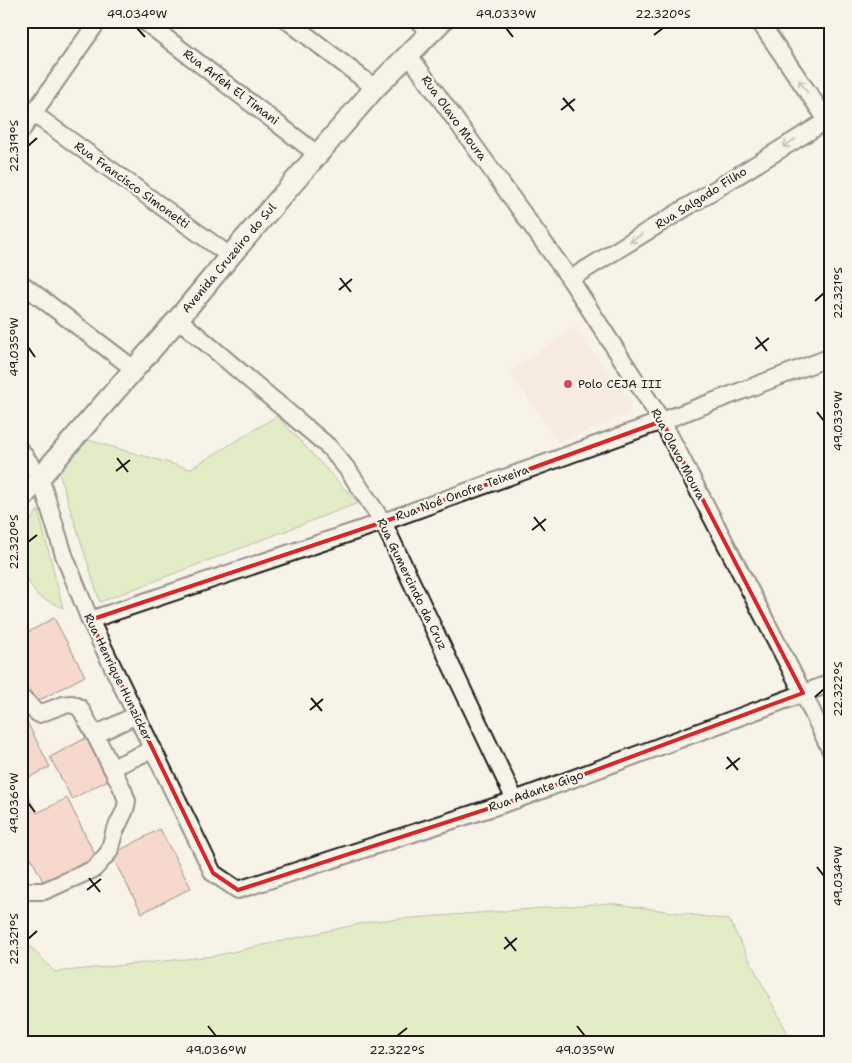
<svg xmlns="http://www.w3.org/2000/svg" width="852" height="1063" viewBox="0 0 852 1063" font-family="'Shantell Sans',sans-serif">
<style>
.built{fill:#f6e2d6}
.green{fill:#c8e59c;stroke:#72805c}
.building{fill:#f3b9ac;stroke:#1c1c1c}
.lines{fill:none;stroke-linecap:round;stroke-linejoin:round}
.minor-casing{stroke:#1c1c1c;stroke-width:20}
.tertiary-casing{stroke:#1c1c1c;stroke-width:24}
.minor{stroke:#f7f3e8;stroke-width:16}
.tertiary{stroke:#f7f3e8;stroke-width:20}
.oneway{stroke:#94928c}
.marked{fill:none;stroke:#d62828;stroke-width:4;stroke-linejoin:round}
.ticks{fill:none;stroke:#1c1c1c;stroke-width:2}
.poi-dot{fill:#d1495b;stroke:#f7f3e8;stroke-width:2}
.labels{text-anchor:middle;stroke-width:4.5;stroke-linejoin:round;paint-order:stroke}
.street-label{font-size:12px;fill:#1c1c1c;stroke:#f7f3e8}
.poi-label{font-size:12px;fill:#1c1c1c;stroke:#f7f3e8;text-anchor:start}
.neatline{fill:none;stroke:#1c1c1c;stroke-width:2}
.ticks-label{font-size:12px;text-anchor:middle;fill:#1c1c1c}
</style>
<rect width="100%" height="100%" fill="#f7f3e8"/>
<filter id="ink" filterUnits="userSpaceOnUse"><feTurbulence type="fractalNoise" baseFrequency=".02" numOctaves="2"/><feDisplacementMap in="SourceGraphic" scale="10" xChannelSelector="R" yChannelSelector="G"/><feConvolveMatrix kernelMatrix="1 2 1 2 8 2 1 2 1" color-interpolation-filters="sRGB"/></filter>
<g filter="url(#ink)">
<path class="built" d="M574,328L627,397L631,403L632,409L627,414L558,442L510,371Z"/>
<g class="green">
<path d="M277,416L358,503L100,602L58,470L88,440L190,469Z"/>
<path d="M38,510L63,608L38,596L21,571V534Z"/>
<path d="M610,903L729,920L788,1034L701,1042H21V937L55,972L214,956L373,921Z"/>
</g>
<g class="building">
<path d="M54,618L85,676L36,702L21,674V636Z"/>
<path d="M21,710L50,767L21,781Z"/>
<path d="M86,738L108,780L72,799L50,757Z"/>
<path d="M21,782L37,813L67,798L97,859L45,885L21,839Z"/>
<path d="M160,829L191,888L142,913L111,855Z"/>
</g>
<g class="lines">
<defs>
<g id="minor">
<path d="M144,21L317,154"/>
<path d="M288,21L375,88"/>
<path d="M418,21L431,32"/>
<path d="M759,21L831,126"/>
<path d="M408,54L570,279L662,421L803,693L831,751"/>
<path d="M34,114L230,256"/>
<path d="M21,131L98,21"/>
<path d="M570,279L831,118"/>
<path d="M21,283L134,369"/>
<path d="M178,319L329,447L348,470L383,522L515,800"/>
<path d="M21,451L40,477L64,555L90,620L213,873L238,890L515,800L831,683"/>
<path d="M90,620L383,522L662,421L831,357"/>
<path d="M21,699C31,701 30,710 39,714L63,705L72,704L80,708L95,735L123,790L127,801L125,810L114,833L109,852L94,869L44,891H25L21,888"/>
<path d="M95,735L136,715"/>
<path d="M112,768L153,749"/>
</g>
<path id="tertiary" d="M21,499L178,319L230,256L375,88L442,21"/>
</defs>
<use href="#minor" class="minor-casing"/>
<use href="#tertiary" class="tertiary-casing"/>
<use href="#minor" class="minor"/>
<use href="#tertiary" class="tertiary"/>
</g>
<defs><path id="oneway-shaft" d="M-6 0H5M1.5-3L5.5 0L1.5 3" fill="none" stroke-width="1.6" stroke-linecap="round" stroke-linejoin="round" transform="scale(1.25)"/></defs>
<g class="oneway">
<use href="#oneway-shaft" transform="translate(803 86) rotate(-124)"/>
<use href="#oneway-shaft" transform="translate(789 143) rotate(148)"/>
<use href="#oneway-shaft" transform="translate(636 238) rotate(148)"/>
</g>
</g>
<path d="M0 0H852V1063H0ZM662,421L803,693L515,800L238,890L213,873L90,620L383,522Z" fill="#f7f3e8" fill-opacity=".55" fill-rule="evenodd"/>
<path class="marked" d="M662,421L803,693L515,800L238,890L213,873L90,620L383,522Z"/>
<path class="ticks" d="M137,28L145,37M506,28L513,37M654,35L663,28M563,98L574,111M561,110L575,99M28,146L37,138M340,278L351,292M339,290L352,279M815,301L824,293M756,337L767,351M28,347L35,357M755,349L769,338M817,412L824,421M117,458L128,472M116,471L130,460M534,517L545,531M532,530L546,519M28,542L37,535M815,697L824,689M311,698L322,711M310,710L323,699M727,757L738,770M726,769L740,758M28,803L35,812M817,867L824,876M89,878L100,892M87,890L101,879M505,937L516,951M28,939L37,931M504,949L517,938M208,1026L216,1036M577,1026L585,1036M397,1036L407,1028"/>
<circle class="poi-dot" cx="568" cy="384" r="5"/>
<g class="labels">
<g class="street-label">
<text transform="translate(231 87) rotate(37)" y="4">Rua Arfeh El Timani</text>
<text transform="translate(454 118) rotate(54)" y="4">Rua Olavo Moura</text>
<text transform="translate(132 185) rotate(36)" y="4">Rua Francisco Simonetti</text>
<text transform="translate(701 198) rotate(-32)" y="4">Rua Salgado Filho</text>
<text transform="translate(229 258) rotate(-50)" y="4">Avenida Cruzeiro do Sul</text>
<text transform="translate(678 454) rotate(62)" y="4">Rua Olavo Moura</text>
<text transform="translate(462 493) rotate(-20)" y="4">Rua Noé Onofre Teixeira</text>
<text transform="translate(412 584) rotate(64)" y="4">Rua Gumercindo da Cruz</text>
<text transform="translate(118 677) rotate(64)" y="4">Rua Henrique Hunzicker</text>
<text transform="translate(536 791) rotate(-20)" y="4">Rua Adante Gigo</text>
</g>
<g class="poi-label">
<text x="578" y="388">Polo CEJA III</text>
</g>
</g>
<rect width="852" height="1063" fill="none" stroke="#f7f3e8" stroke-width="55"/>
<rect x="28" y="28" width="796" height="1008" class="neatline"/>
<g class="ticks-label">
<text x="137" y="18">49.034°W</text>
<text x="506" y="18">49.033°W</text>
<text x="663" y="18">22.320°S</text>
<text transform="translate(14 146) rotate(-90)" y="4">22.319°S</text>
<text transform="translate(838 293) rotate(-90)" y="4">22.321°S</text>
<text transform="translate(14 347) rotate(-90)" y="4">49.035°W</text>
<text transform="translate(838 421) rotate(-90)" y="4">49.033°W</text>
<text transform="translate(14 542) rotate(-90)" y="4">22.320°S</text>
<text transform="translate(838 689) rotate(-90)" y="4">22.322°S</text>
<text transform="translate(14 803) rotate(-90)" y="4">49.036°W</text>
<text transform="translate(838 876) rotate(-90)" y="4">49.034°W</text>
<text transform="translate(14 939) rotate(-90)" y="4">22.321°S</text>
<text x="216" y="1054">49.036°W</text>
<text x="397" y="1054">22.322°S</text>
<text x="585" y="1054">49.035°W</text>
</g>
</svg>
